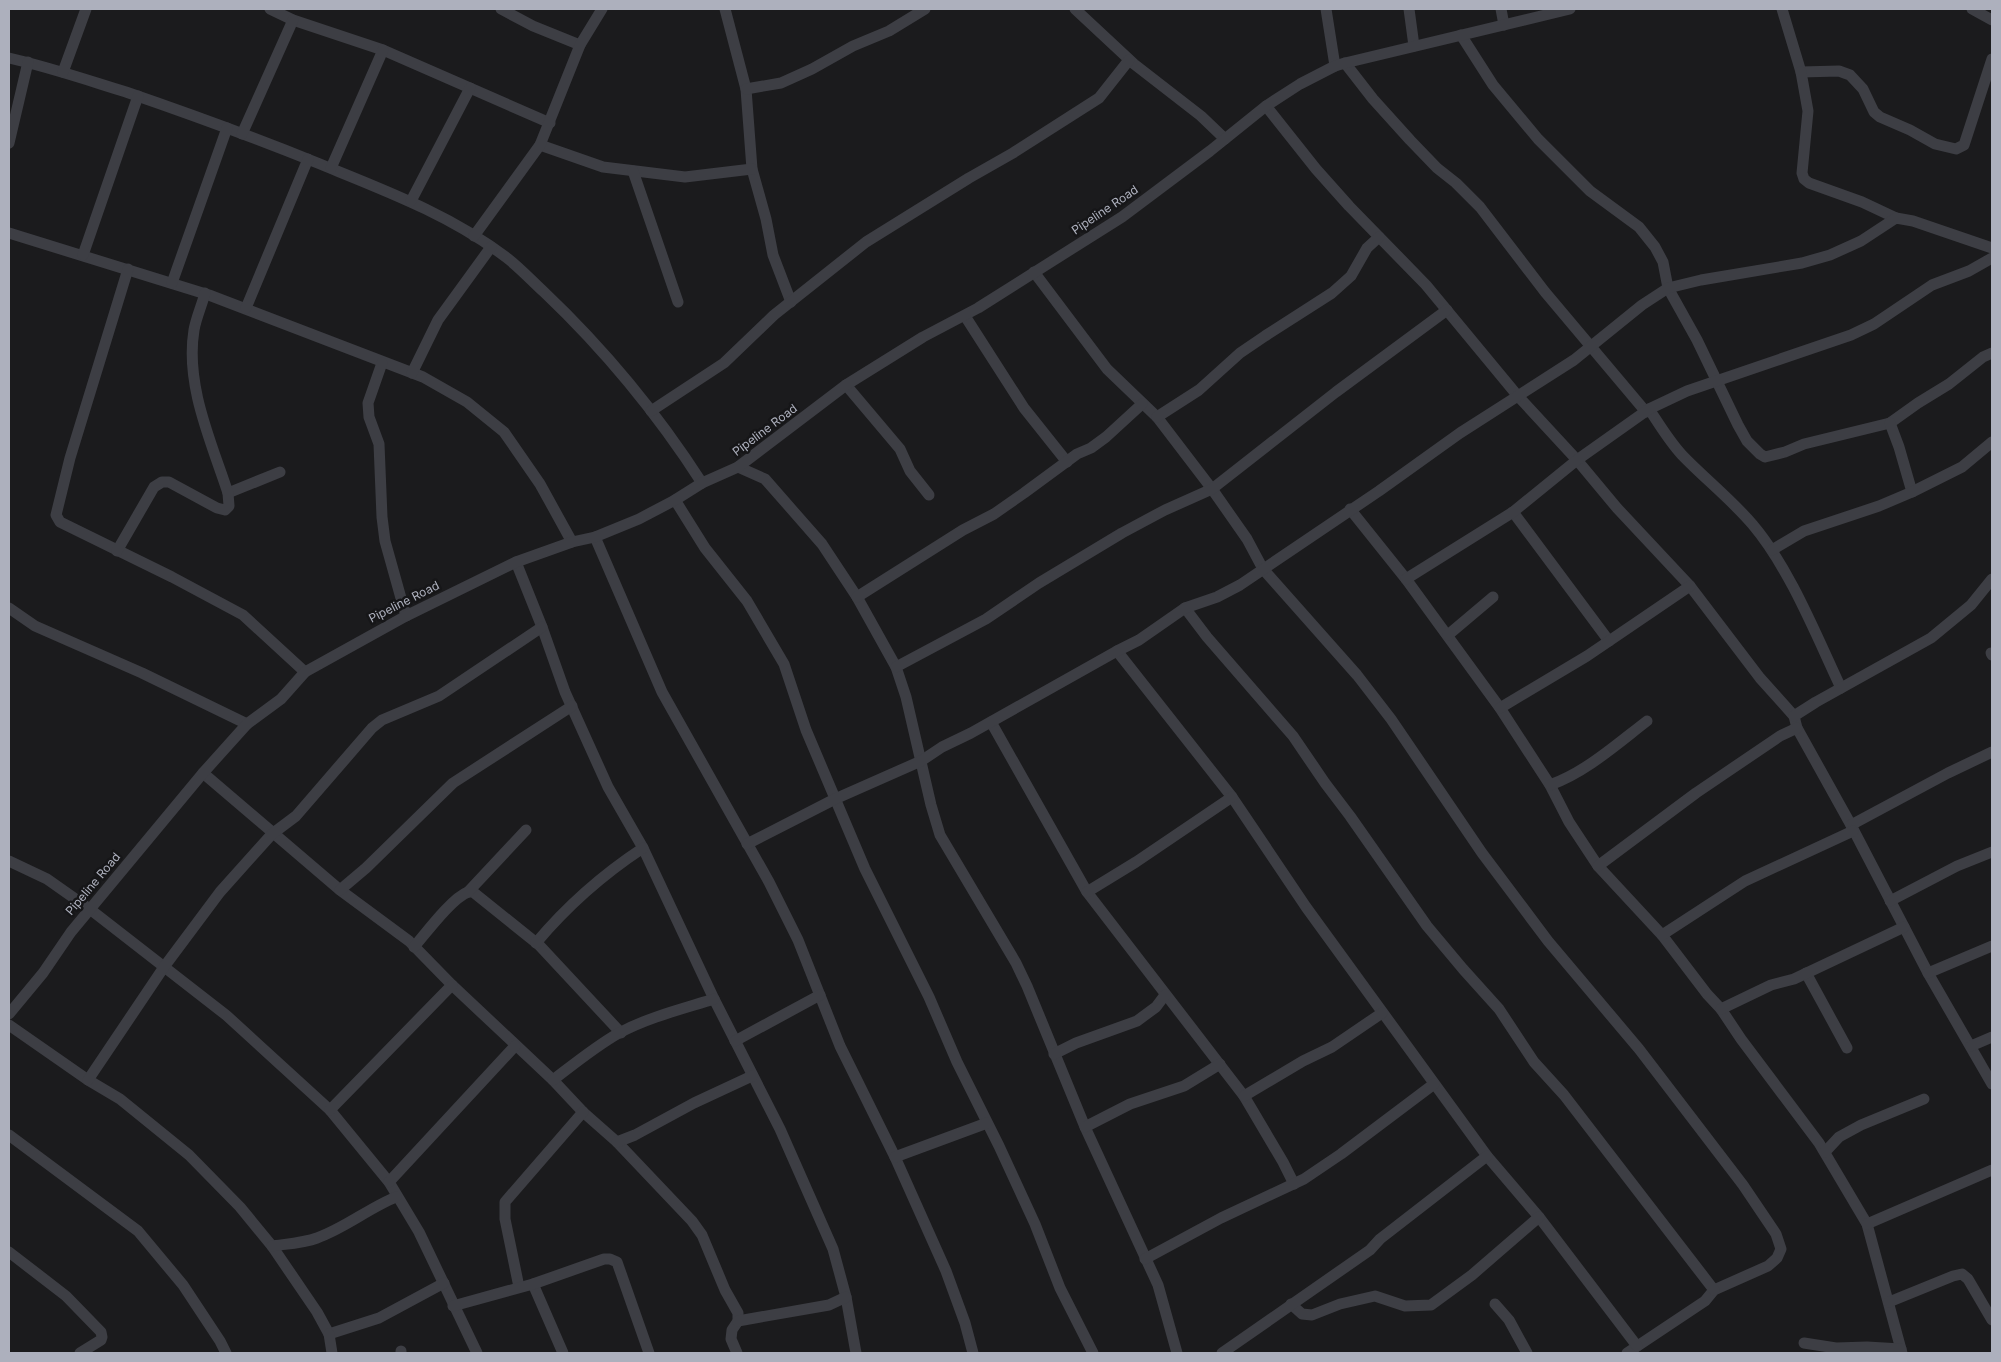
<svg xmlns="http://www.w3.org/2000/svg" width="2001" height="1362" viewBox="0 0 2001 1362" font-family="Inter,sans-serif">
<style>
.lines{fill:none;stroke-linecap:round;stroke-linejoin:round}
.minor{stroke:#3d3e44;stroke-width:11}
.labels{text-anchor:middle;stroke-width:5;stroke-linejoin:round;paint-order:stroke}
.street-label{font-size:12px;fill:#adb0bd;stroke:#161618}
</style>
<rect width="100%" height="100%" fill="#1b1b1d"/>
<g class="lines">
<g class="minor">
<path d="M270,9L293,20L383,50L550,123"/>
<path d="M501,9L533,26L580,45"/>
<path d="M725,9L746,89L752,169L766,219L773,255L791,302"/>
<path d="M1075,9L1134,64L1201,116L1225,139"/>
<path d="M1326,9L1335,66"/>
<path d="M1409,9L1414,46"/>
<path d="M1501,9L1504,25"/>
<path d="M1782,9L1801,72L1839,71L1850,75L1863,89L1874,112L1880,117L1910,130L1935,144L1956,149L1964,145L1992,59"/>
<path d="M1972,9L1992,20"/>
<path d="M1461,35L1493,85L1538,139L1590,191L1639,227L1655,247L1663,262L1668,288L1697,340L1738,425L1747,441L1760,454L1765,457L1785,452L1804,444L1890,423L1918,403L1949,384L1983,357L1992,353"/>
<path d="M9,58C49,67 87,80 126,92C190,114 253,137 315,162C381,189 450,214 507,258C520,268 532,281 544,292C604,349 657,413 702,483"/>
<path d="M1345,63L1373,99L1410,140L1437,168L1456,183L1480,207L1545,292L1646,412"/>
<path d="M63,72L86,9"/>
<path d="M1801,72L1808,111L1802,173L1804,179L1809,183L1862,202L1896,218"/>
<path d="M746,89L781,83L812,69L853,46L889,31L925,9"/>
<path d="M1266,106L1316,169L1349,206L1426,285L1517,395L1577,460L1617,508L1690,586L1760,678L1794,716L1797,728L1851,825L1928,973L1992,1084"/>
<path d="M242,134L293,20"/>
<path d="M9,143L28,62"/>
<path d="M540,145L603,167L685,177L752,169"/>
<path d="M331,168L383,50"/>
<path d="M633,171L678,302"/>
<path d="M411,201L470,88"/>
<path d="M9,233L209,295L423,377L467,402L504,432L540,484L572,542"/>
<path d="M474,236L540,145L580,45L602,9"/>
<path d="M83,255L138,96"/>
<path d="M128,269L70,458L56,515L60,522L172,577L243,615L305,672"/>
<path d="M1034,272L1107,369L1157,417L1212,489L1247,539L1263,569L1357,675L1391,719L1482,853L1548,941L1639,1049L1743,1185L1776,1234L1781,1249L1777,1258L1768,1266L1714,1290L1705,1301L1627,1353"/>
<path d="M172,283L227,128"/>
<path d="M246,308L308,159"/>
<path d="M965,316L1024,408L1067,462"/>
<path d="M382,363L368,403L369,417L379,444L382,517L385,541L406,616"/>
<path d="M412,373L438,320L491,247"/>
<path d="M846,385L900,449L910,471L929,495"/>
<path d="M1649,409C1659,424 1669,441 1682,455C1705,479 1731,499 1753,525C1790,569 1816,635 1841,688"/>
<path d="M651,411L724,363L774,315L866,242L969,178L1013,153L1099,98L1129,60"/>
<path d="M1157,417L1199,390L1240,353L1265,336L1332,293L1351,276L1367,248L1379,237"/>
<path d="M1890,423L1899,447L1912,492"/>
<path d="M738,467L765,479L822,544L857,597L896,667L906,697L931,805L940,835L1016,963L1027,986L1085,1127L1158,1285L1177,1353"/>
<path d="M228,493L280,472"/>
<path d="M675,500L705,548L747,601L784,664L806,730L865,869L929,997L957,1062L999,1146L1035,1224L1060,1288L1093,1353"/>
<path d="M1350,509L1406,579L1500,708L1550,785L1569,822L1598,866L1662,935L1707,994L1721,1009L1741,1039L1819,1143L1867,1224L1902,1353"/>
<path d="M1513,512L1609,641"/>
<path d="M595,537L662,692L769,882L798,940L840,1046L895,1157L946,1271L965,1323L973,1353"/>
<path d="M1772,550L1804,531L1879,506L1912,492L1962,467L1992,442"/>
<path d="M117,551L154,487L162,482H169L217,508L225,510L229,506L228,493C211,441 185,385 194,330C196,318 202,305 205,293"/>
<path d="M516,562L542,627L565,692L608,787L643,848L714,999L780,1129L833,1249L846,1297L856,1353"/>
<path d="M1406,579L1513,512L1577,460L1649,409L1687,391L1851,335L1874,324L1932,285L1969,271L1992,258"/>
<path d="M857,597L963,530L994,514L1024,493L1077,454L1091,448L1106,437L1142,404"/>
<path d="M9,608L35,626L142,673L247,724"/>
<path d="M1185,608L1207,637L1293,736L1325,783L1350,816L1427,926L1463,969L1499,1009L1534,1062L1564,1095L1714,1290"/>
<path d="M1448,635L1493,597"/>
<path d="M1117,651L1232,797L1306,907L1487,1156L1539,1217L1637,1346"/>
<path d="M1991,653L1992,655"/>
<path d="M896,667L986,619L1039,583L1122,533L1165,510L1212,489L1336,392L1447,310"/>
<path d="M1500,708L1587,656L1690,586"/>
<path d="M1794,716L1816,702L1931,638L1971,605L1992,579"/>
<path d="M991,722L1087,892L1244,1096L1283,1162L1294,1184"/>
<path d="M203,773L340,890L409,941L452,985L553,1080L583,1112L617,1142L692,1221L702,1235L725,1290L738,1313V1321L732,1330L731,1339L737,1353"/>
<path d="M1550,785C1586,772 1617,744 1647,721"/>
<path d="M1851,825L1948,773L1992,752"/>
<path d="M747,844L835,799L921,761L942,747L971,733L1117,651L1139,640L1185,608L1217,597L1240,585L1379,491L1460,433L1574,360L1642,305L1668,288L1701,280L1802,263L1830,255L1861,241L1896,218L1913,221L1992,248"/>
<path d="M9,861L47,879L91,910L226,1015L330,1110L389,1182L419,1232L477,1353"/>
<path d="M1598,866L1696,793L1780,736L1797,728"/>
<path d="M340,890L366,868L453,783L572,706"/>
<path d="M468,892H473L539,945L621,1033"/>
<path d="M1087,892L1136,862L1232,797"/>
<path d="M1890,901L1957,866L1992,852"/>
<path d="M1662,935L1745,881L1853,831"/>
<path d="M536,943C567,906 602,875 643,848"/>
<path d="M414,947C426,933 452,898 468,892L526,830"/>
<path d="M1806,973L1847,1048"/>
<path d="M1928,973L1992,946"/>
<path d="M1721,1009L1771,985L1794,979L1904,927"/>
<path d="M9,1014L43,973L71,932L203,773L247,724L281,699L305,672L406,616L516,562L572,542L595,537L639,519L675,500L702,483L738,467L846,385L923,337L978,308L1122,217L1210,151L1266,106L1300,84L1335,66L1345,63L1570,9"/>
<path d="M9,1025L88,1080L120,1099L189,1155L240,1207L272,1246L317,1312L329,1334L379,1318L444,1283"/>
<path d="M735,1041L820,995"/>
<path d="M1971,1046L1992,1037"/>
<path d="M1054,1054L1076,1043L1137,1021L1156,1007L1165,995"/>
<path d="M88,1080L164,967L220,892L272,834L296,816L372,728L382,720L439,696L542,627"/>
<path d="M553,1080C574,1064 596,1046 619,1033C649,1017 682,1009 714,999"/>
<path d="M1244,1096L1303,1061L1332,1047L1382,1013"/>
<path d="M330,1110L452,985"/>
<path d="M1085,1127L1130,1104L1184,1086L1220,1064"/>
<path d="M9,1135L138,1231L183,1285L220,1341L226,1353"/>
<path d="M617,1142L635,1135L694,1103L752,1076"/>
<path d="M1825,1152L1839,1137L1861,1125L1924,1099"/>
<path d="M895,1157L987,1123"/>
<path d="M389,1182L515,1046"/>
<path d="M1867,1224L1992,1170"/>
<path d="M272,1246C286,1244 304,1243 317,1238C345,1228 369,1208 396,1197"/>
<path d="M9,1252L66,1296L101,1332L102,1337L101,1340L80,1353"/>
<path d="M1145,1259L1221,1218L1304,1179L1341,1154L1434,1084"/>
<path d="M533,1284L563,1353"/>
<path d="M519,1287L505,1219V1202L583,1112"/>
<path d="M1889,1302L1953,1276L1962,1274L1968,1279L1992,1320"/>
<path d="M1291,1304L1302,1314L1312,1315L1340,1304L1375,1296L1405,1306L1431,1305L1472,1275L1539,1217"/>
<path d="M1495,1304L1509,1320L1527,1353"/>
<path d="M453,1306L533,1284L604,1259H610L617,1262L649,1353"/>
<path d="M738,1321L829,1305L846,1297"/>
<path d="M329,1334L332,1353"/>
<path d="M1804,1343L1836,1348L1867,1347L1901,1349"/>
<path d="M401,1351V1353"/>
<path d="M1222,1353L1370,1250L1380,1239L1487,1156"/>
</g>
</g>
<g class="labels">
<g class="street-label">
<text transform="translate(1105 210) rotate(-34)" y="4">Pipeline Road</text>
<text transform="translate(765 430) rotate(-37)" y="4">Pipeline Road</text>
<text transform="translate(404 602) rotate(-27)" y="4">Pipeline Road</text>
<text transform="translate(93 884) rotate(-50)" y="4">Pipeline Road</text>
</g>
</g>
<rect width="2001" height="1362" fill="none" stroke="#adb0bd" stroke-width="20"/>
</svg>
